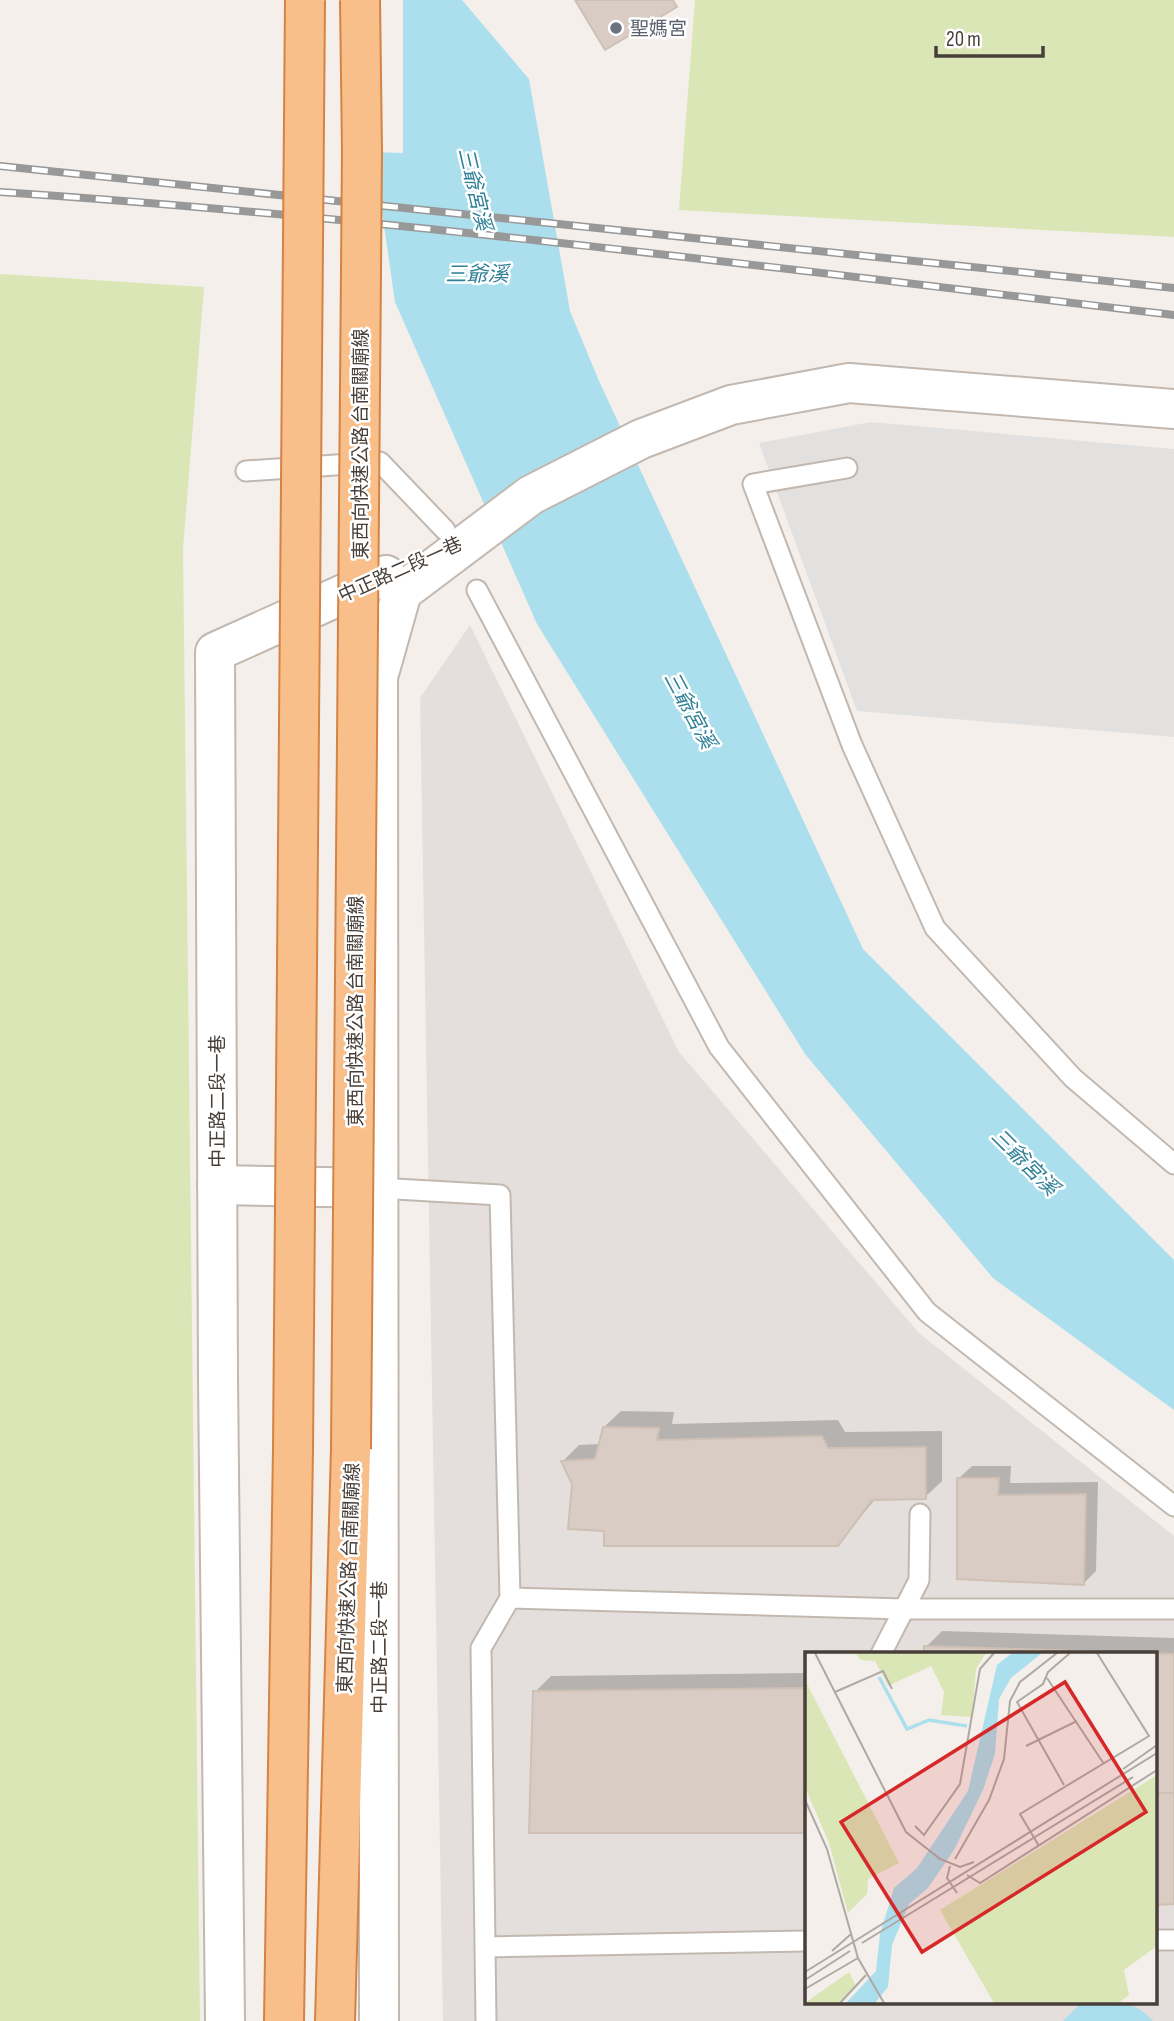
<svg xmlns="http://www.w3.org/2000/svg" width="1174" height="2021" viewBox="0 0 1174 2021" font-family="'Sofia Sans Condensed','Noto Sans TC',sans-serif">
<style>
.industrial{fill:#e4dfdc;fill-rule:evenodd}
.green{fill:#dae6b6}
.parking{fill:#e3e1df}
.water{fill:#abdfed}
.pier{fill:#f4efeb}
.shadow{fill:#0003}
.building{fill:#d8ccc4;stroke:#d0c0b4;stroke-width:2}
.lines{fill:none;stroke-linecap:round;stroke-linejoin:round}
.service-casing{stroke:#c2b8b0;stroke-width:23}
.minor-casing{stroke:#c2b8b0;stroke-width:42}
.trunk-casing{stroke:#d58344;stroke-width:42}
.service{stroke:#fff;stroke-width:19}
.minor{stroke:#fff;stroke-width:38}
.trunk{stroke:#f8bf8a;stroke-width:38}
.rail-casing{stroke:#989898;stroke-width:8}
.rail{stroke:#fff;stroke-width:5;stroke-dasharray:16;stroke-linecap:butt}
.trunk-bridge-casing{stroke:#d58344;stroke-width:42;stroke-linecap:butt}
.trunk-bridge{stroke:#f8bf8a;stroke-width:38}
.worship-dot{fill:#6b7280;stroke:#fff;stroke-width:2.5}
.labels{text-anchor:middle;stroke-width:5;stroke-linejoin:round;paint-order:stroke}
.worship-label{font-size:19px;fill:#5b616d;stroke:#fff;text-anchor:start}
.street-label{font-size:19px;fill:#483f39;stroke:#fff}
.water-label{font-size:21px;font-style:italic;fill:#318097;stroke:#fff}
.inset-river{fill:none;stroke:#abdfed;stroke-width:3.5}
.inset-road{fill:none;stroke:#afa9a4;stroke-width:2}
.view{fill:#d62828;fill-opacity:0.15;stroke:#d62828;stroke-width:3.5}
.inset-edge{fill:none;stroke:#483f39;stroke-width:3.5}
</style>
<rect width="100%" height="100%" fill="#f4efeb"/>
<path class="industrial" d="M470,625L679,1052L919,1333L1174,1536V2021H443L420,698ZM806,1654H1155V2002H806Z"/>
<g class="green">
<path d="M695,0H1174V237L679,210Z"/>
<path d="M0,274L204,287L183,549L200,2021H0Z"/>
</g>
<path class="parking" d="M871,422L1174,449V737L857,711L759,443Z"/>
<g class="water">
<path d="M290,0H462L529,79L570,311L599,381L863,949L1174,1260V1410L993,1278L805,1054L537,624L395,302L367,108Z"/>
<path d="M1096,2002C1121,2002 1136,2002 1153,2021H1063L1078,2006Z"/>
</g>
<path class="pier" d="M286,0H403V153L370,152L363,110Z"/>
<g class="shadow">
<path d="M621,1411L674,1412L672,1424L838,1420L845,1432L942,1431V1481L925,1497L876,1498L838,1545L574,1484L563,1461L579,1445L600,1444L604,1427Z"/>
<path d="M972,1466H1011L1010,1483L1098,1482L1096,1571L1083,1584L959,1478Z"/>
<path d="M942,1631L1174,1638V1903H1155V1654L926,1647Z"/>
<path d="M806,1673V1832L531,1831L535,1692L551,1676Z"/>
</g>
<g class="building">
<path d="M575,0H673L677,7L605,50Z"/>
<path d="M603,1427L659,1428L657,1440L822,1436L828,1448L926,1447V1499L872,1500L838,1546H604V1531L568,1529L572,1484L561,1461L595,1459Z"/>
<path d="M957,1478H999L998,1495L1086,1494L1084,1585L957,1579Z"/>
<path d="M924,1646L1174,1654V1793H1155V1654H924Z"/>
<path d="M806,1688V1833H529L533,1691Z"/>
<path d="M1155,1793H1174V1904L1155,1905Z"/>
</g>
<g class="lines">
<defs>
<g id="service">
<path d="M847,468L753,484L852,745L935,928L1073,1078L1174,1164"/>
<path d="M246,471L380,462L445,530"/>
<path d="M477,590L719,1047L927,1312L1174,1506"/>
<path d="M378,1188L500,1195L510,1598L481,1648L486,2021"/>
<path d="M510,1598L904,1609H1174"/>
<path d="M881,1654L919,1580L920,1514"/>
<path d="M1155,1940H1174"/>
<path d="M487,1947L806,1941"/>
</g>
<g id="minor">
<path d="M217,1185L378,1188"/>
<path d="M225,2021L218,1379L215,652L386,575"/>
<path d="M379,2021L378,677L402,592L531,495L641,439L731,405L849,383L1174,409"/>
</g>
<g id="trunk">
<path d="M284,2021L293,1449"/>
<path d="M335,2021L351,1449"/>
</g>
</defs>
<use href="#service" class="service-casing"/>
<use href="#minor" class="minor-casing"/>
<use href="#trunk" class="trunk-casing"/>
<use href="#service" class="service"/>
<use href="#minor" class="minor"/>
<use href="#trunk" class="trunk"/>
<defs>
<g id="rail">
<path d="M0,166L1174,288"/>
<path d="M0,192C392,218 784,269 1174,315"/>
</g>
</defs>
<use href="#rail" class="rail-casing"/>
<use href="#rail" class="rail"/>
<defs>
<g id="trunk-bridge">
<path d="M293,1449L305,0"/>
<path d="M351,1449L362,152L360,0"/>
</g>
</defs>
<use href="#trunk-bridge" class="trunk-bridge-casing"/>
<use href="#trunk-bridge" class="trunk-bridge"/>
</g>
<circle class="worship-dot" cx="616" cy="28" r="7"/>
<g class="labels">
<g class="worship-label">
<text x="630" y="35">聖媽宮</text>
</g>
<g class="street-label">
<text transform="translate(360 444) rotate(-90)" y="7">東西向快速公路 台南關廟線</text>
<text transform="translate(400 569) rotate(-24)" y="7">中正路二段一巷</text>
<text transform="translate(355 1011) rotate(-90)" y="7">東西向快速公路 台南關廟線</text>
<text transform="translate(217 1101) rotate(-90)" y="7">中正路二段一巷</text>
<text transform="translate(348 1578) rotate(-88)" y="7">東西向快速公路 台南關廟線</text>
<text transform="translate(379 1647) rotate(-90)" y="7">中正路二段一巷</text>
</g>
<g class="water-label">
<text transform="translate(475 189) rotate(77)" y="7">三爺宮溪</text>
<text x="477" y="281">三爺溪</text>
<text transform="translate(690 710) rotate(62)" y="7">三爺宮溪</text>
<text transform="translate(1025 1162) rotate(45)" y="7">三爺宮溪</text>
</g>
</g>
<g transform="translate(805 1652)">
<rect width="352" height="352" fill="#f4efeb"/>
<path d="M50,1H181L171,17L167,65L136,63L139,40L126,14L83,34L70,9L56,8ZM0,28L94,211L63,227L62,242L43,261L24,191L0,135ZM352,123V294L319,318L324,343L313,351H189L135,258ZM44,320L51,334L35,351H0Z" fill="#dae6b6"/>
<path d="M207,1H237L206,26L194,47L190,102L178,138L149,198L123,236L104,252L87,293L83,335L70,351H41L71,319L75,282L89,236L112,216L163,139L192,13Z" fill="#abdfed"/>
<path class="inset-river" d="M74,25L102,77L124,68L162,74"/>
<path class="inset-road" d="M10,1L101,180L135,207L155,215L169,210M242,26L299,112M30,40L78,19L87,37M221,94L272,69M318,117L352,93M259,133L212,50L238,32L243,20L265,1M0,148L22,197L53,306L79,351M110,174L119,183L155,132L175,17L189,1M234,194L215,162L344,84L292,1M150,207L184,148L199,107L205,49L215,30L252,1M145,214L142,226L152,241M162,223L175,231L352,118M57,291L328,125M27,299L46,282M0,320L352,101M0,328L45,299M0,337L53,306M35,351L61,323"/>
<path class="view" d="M260,30L341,160L117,300L36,170Z"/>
<rect width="352" height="352" class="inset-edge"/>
</g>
<path d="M936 46v10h107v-10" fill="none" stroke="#483f39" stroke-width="3.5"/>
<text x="946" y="46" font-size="21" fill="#483f39" stroke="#ffffff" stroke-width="5" paint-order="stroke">20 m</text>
</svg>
